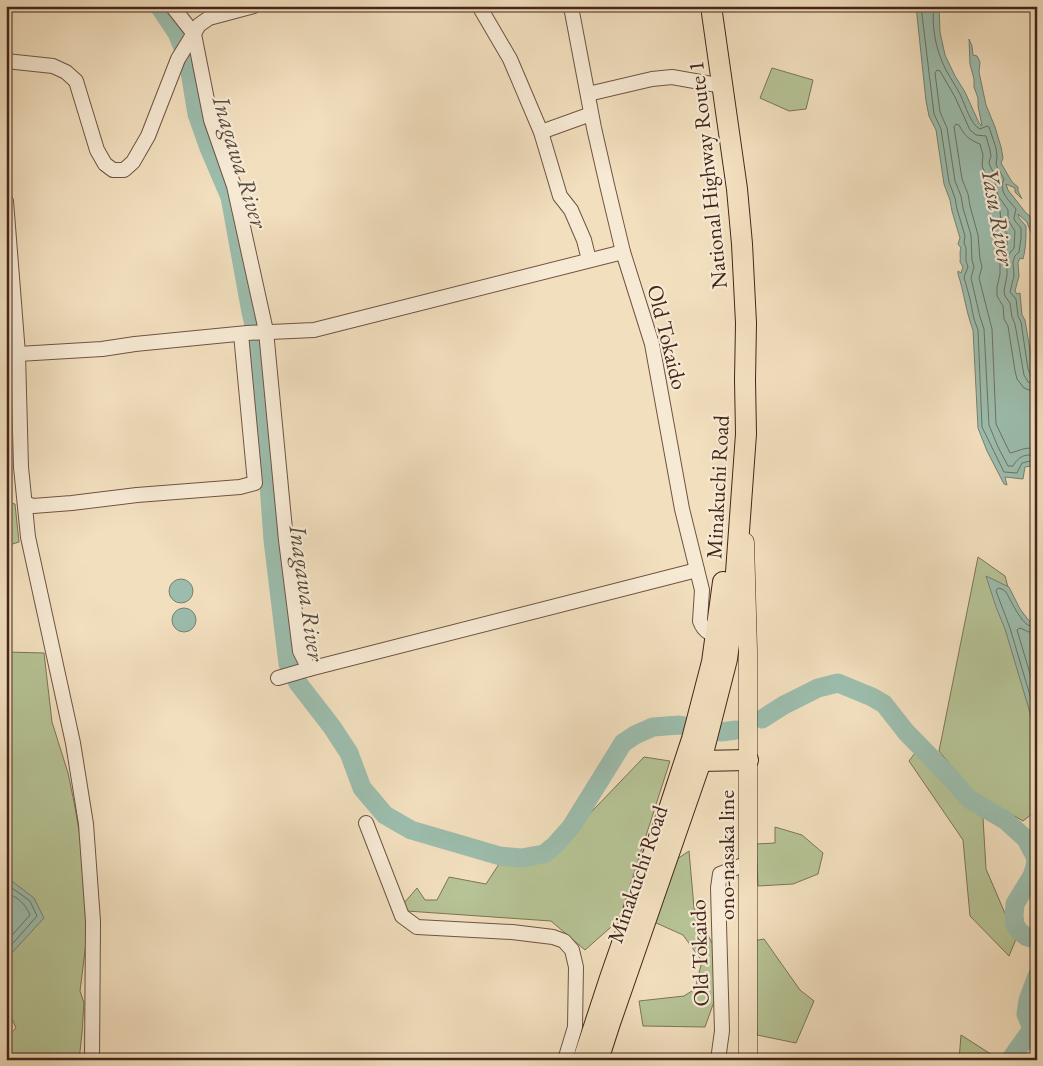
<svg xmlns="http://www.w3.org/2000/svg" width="1043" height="1066" viewBox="0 0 1043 1066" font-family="'EB Garamond',serif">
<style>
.green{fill:#b6c395;stroke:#7c7457}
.water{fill:#9cbdad;stroke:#788072}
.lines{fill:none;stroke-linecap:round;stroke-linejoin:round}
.shore{stroke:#707163;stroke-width:1}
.river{stroke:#9cbdad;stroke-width:19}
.minor-casing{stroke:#6f5442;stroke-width:16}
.major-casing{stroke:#432519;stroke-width:19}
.highway-casing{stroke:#432519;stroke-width:22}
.minor{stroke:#f7ead5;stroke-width:14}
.major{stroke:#f2dfbe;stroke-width:18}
.highway{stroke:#f2dfbe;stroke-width:20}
.labels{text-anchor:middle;stroke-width:4.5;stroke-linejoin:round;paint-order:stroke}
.street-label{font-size:22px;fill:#432519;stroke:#f7ead5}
.water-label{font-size:24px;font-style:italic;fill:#594b3e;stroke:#f7ead5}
</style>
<rect width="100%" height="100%" fill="#f2dfbe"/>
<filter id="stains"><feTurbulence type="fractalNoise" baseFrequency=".004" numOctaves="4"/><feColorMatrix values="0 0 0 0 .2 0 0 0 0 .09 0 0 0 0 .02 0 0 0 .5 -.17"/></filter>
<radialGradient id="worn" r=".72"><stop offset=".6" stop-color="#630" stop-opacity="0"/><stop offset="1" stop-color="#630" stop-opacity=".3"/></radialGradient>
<g class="green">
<path d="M772,68L813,80L806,109L789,111L760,98Z"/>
<path d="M6,502L15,504L19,542L6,546Z"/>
<path d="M978,557L1005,576L1037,695V810L1023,821L972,791L939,751Z"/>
<path d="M6,652L44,653L52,722L68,773L74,802L80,836L84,878L86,911V943L80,991L84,1003L82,1033L79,1060H6V1038L16,1028L6,1004Z"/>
<path d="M915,753L983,818L986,869L1016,939L1009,956L970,916L963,840L909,761Z"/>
<path d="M644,757L670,761L619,920L585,950L551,921L407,911L404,903L417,888L425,900H437L449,877L486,884L503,858L549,856Z"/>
<path d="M775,827L802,835L823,853L818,874L793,884L758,886L756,844L775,843Z"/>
<path d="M689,851L694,908L713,945L715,999L705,1027L643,1026L639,1001L684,996L695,989L702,961L683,935L654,922L677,859Z"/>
<path d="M764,939L800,990L814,1001L796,1043L757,1035L753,941Z"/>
<path d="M961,1035L997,1058L998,1060H959Z"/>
</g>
<g class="water">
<path d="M916,6H939L940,32L945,55L955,76L965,92L979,123L982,126L978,106V98L974,87V79L970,64L969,39L972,46L973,55L977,56L980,62L979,72L986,105L995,127L1001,147L1003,158L1001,163L1012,182L1018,187V191L1022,199L1015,192V188L1006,184L1008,190L1026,213L1030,216L1031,223L1030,226L1032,229L1031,233L1027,222L1018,214L1019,218L1026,226C1026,237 1026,248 1023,259L1020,258L1018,263L1019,276L1015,291L1017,294L1020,293L1022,315L1025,320L1033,368L1037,378V518H1036C1035,500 1035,484 1031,466L1025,467L1023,479L1005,477L1007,485L1004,484L987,451L978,428L973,330C966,312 964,292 958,274V271L961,273L963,267L960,262C961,258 959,252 961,248L958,244L960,238L952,211L950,200L944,184L936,130L929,116L926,101Z"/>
<path d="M986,576L1009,587L1020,609L1030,622L1037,601V736L1005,629L996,607Z"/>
<circle cx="181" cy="591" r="12"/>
<circle cx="184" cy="620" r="12"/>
<path d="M13,882L34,898L44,918L8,957L6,954V883Z"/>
</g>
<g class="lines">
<g class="shore">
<path d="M921,6L934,114L941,129L949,182L955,198L957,209L965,236L964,243L966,248V261L968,267L964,277L970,299L974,319L978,330L982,427L1004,472L1017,473L1022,463L1030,461L1034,463L1037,469"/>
<path d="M934,6C931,26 936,50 945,68C950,78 956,86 961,96C965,105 971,125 980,129L987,126L989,127L996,148L997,157L996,165L1004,179C998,192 1009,200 1016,209L1014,218L1015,221L1021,228V238L1019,252L1015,256L1013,262L1014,276L1010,292L1016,299L1018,316L1021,322L1028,369L1031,376L1037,378"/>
<path d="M1037,384L1028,382L1024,375L1015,324L1012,317L1010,303L1005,296L1004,291L1007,275V261L1009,254L1014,248L1015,231L1008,220V210L999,197L996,190L995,186L997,179L990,166L989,162L991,156L990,150L986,136L976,135L970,130L955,97L940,71L937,70L935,73L940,112L947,128L955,181L961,196L963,208L971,235L972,260L974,267L971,278L980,317L984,329L989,425L998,447L1008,466H1013C1018,457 1026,452 1037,457"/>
<path d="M1037,391L1029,390L1024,388L1017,379L1015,371L1008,326L1004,319L1003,306L997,296V287L1000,274V259L1003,251L1007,245V234L1001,223L1000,211L991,199L988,191V180L982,166L983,155L980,144C969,140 964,135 959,125L956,124L954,127L962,179L968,194L970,206L978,235L980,259L982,267L979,278L992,329L996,424L1010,453C1020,451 1025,446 1037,449"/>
<path d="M1037,618C1030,645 1009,596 1006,592C1004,590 1002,589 999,588L997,589L996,591L1010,628L1037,719"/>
<path d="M1037,630L1029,632L1020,628L1017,630L1037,697"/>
<path d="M6,888H12L30,901L37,916L6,951"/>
<path d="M6,894C17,895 26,905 30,915L6,942"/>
</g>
<g class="river">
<path d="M159,6L177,33L188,60L197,114L209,148L230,197L251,312L259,346L273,540L288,664L298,683L332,727L349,753L362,788L385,815L411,830L500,856L521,858L544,854L555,845L571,827L623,743L635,735L653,727L679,725L721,732L736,730"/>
<path d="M762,719L784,705L818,688L838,683L872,697L884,704L906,732L949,776L969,799L1005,820L1026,839L1036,858L1035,867L1032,876L1015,904L1014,915L1015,925L1020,932L1027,937L1037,940"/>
<path d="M1010,1060L1032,1029L1026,1014L1028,1000L1037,976"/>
</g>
<defs>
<g id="minor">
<path d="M172,6L194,34L211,120L234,186L266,331L286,540L300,651L309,669"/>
<path d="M479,6L510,59L541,132L560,196L571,210L584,240L589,260"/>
<path d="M570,6L572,12L594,128L607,185L623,252L652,344L682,509L702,590L700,621C704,633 713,635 724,638"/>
<path d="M6,61L53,66L66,72L76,81L97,150L105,164L113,170H124L133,162L148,136L178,59L199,25L209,18L254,6"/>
<path d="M588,94L652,79L672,77L723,86"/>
<path d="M541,132L591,114"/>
<path d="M6,201L18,354L21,467L28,537L73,743L86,824L93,921L92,1060"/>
<path d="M18,354L102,349L135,344L247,333L314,330L623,252"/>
<path d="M25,503L33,506L72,503L137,495L240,487L255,483L241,334"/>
<path d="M278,678L309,669L697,570"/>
<path d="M366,823L402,916L417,927L512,932L553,937L564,941L572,950L576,967L575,1027L565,1060"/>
<path d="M718,1060L722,1031L718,888L720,874L748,863"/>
</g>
<path id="major" d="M745,542L748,651V1060"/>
<g id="highway">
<path d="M701,761L748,760"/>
<path d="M583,1060L610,978L669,809L692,739L712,662L723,582"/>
<path d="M598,1060L610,1023L701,761L727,659L733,614L746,434L745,380L746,323L742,244L737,189L711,6"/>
</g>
</defs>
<use href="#minor" class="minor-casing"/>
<use href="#major" class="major-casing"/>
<use href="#highway" class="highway-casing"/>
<use href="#minor" class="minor"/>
<use href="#major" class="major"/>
<use href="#highway" class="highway"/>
</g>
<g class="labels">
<g class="street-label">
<text transform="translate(707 175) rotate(-96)" y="8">National Highway Route 1</text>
<text transform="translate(668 337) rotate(76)" y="8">Old Tokaido</text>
<text transform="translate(717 487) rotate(-87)" y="8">Minakuchi Road</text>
<text transform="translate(726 855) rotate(-90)" y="8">ono-nasaka line</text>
<text transform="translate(637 874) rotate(-71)" y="8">Minakuchi Road</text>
<text transform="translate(699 953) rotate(-92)" y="8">Old Tokaido</text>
</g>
<g class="water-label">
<text transform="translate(240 162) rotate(73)" y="8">Inagawa River</text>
<text transform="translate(998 217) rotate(80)" y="8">Yasu River</text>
<text transform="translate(307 593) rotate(82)" y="8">Inagawa River</text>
</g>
</g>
<rect width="1043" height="1066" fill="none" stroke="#f2dfbe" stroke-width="25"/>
<rect x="8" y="8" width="1028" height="1051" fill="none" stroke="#432519" stroke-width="2.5"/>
<rect x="12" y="12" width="1018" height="1041" fill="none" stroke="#432519"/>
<rect width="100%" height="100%" filter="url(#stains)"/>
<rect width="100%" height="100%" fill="url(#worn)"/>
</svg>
